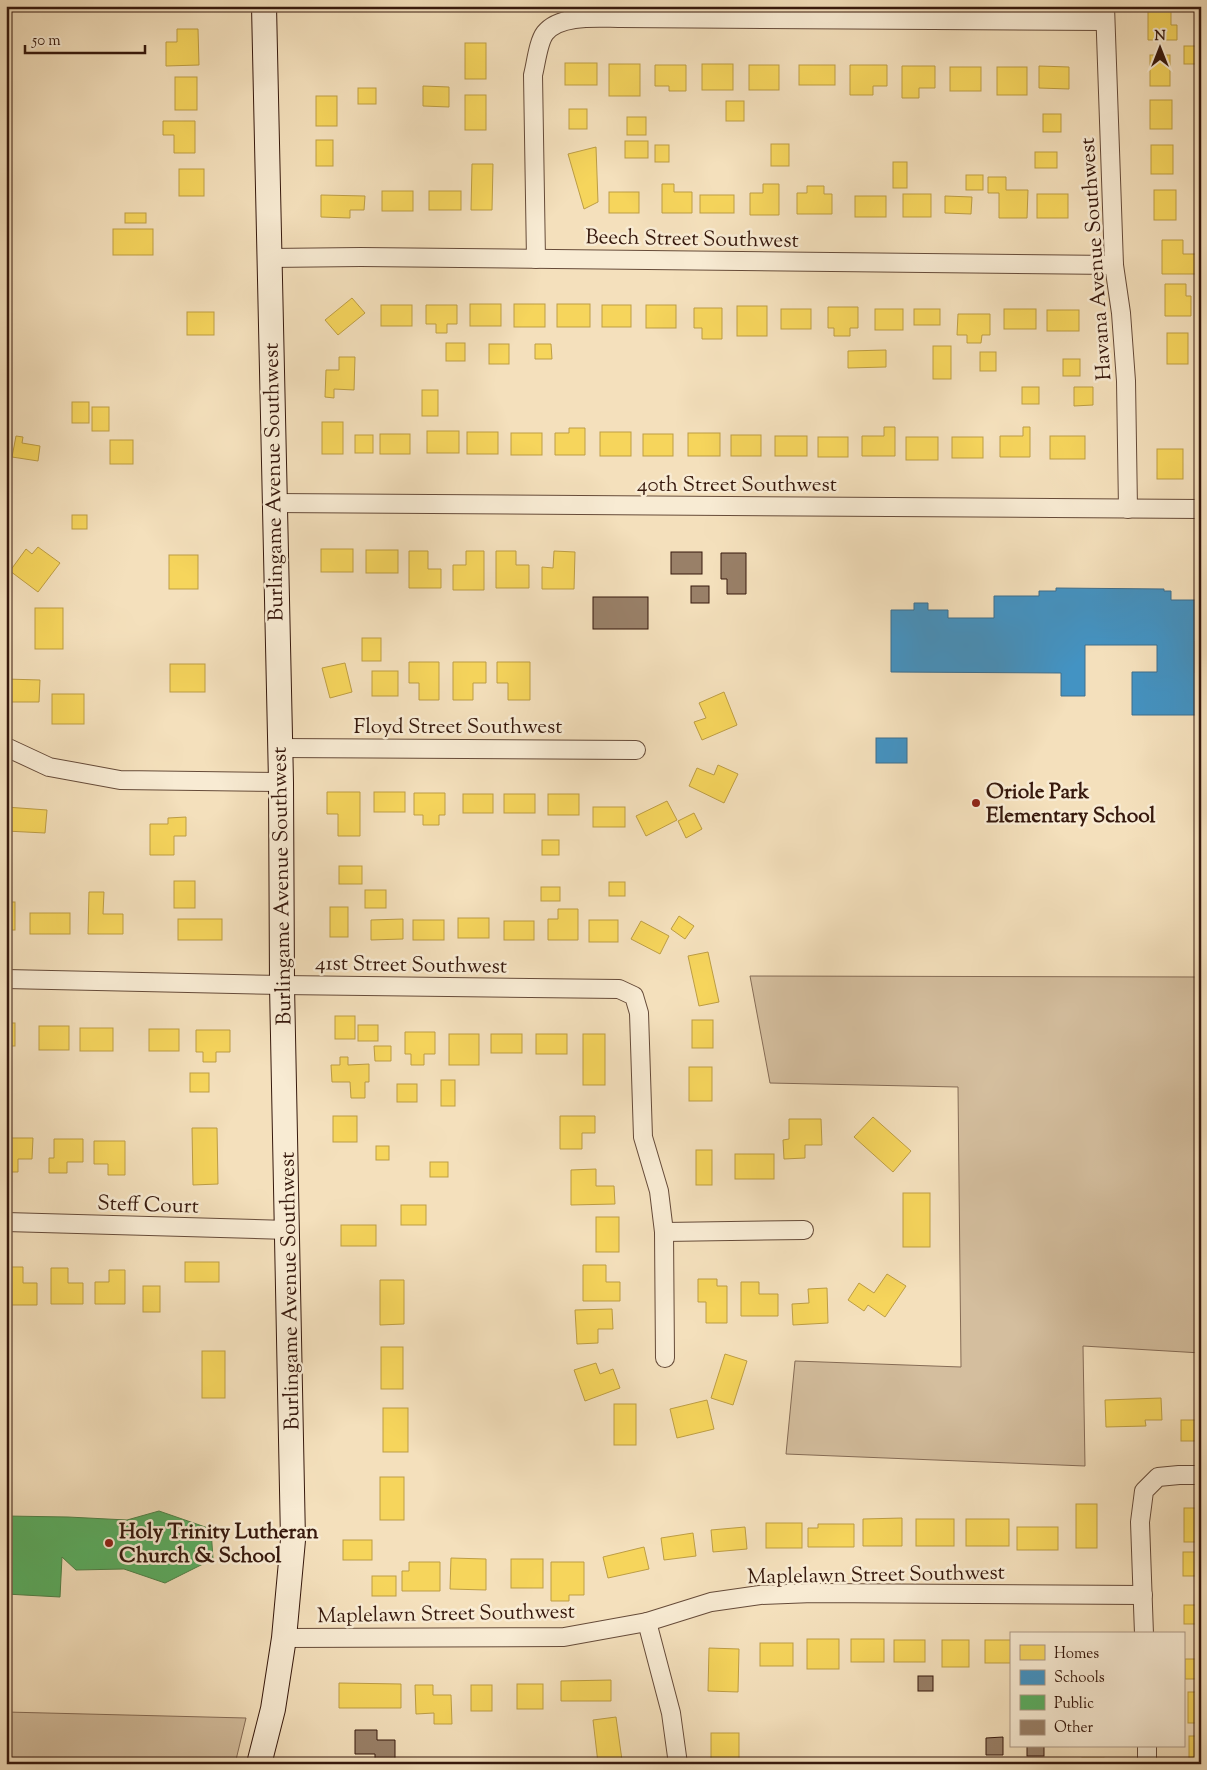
<svg xmlns="http://www.w3.org/2000/svg" width="1207" height="1770" viewBox="0 0 1207 1770" font-family="'Sorts Mill Goudy',serif">
<style>
.green{fill:#d4be9e;stroke:#866c56}
.homes{fill:#f6d55c;stroke:#bd9d44}
.schools{fill:#4393c3;stroke:#3f6e8c}
.public{fill:#5aae61;stroke:#508148}
.building{fill:#998068;stroke:#37190d}
.lines{fill:none;stroke-linecap:round;stroke-linejoin:round}
.street-casing{stroke:#664b39;stroke-width:20}
.secondary-casing{stroke:#37190d;stroke-width:26}
.street{stroke:#f8ebd3;stroke-width:18}
.secondary{stroke:#f8ebd3;stroke-width:24}
.poi-dot{fill:#8f2418;stroke:#f8ebd3;stroke-width:2}
.labels{text-anchor:middle;stroke-width:5;stroke-linejoin:round;paint-order:stroke}
.street-label{font-size:21px;fill:#37190d;stroke:#f8ebd3}
.poi-label{font-size:21px;font-weight:bold;fill:#37190d;stroke:#f8ebd3;text-anchor:start}
</style>
<rect width="100%" height="100%" fill="#f4e0bc"/>
<filter id="stains"><feTurbulence type="fractalNoise" baseFrequency=".004" numOctaves="4"/><feColorMatrix values="0 0 0 0 .2 0 0 0 0 .09 0 0 0 0 .02 0 0 0 .5 -.17"/></filter>
<radialGradient id="worn" r=".72"><stop offset=".6" stop-color="#630" stop-opacity="0"/><stop offset="1" stop-color="#630" stop-opacity=".3"/></radialGradient>
<g class="green">
<path d="M750,976L1201,977V1353L1083,1346L1085,1466L786,1454L795,1361L961,1367L958,1087L770,1083Z"/>
<path d="M6,1712L246,1718L235,1764H6Z"/>
</g>
<g class="homes">
<path d="M1148,10H1171V25H1177V40H1148Z"/>
<path d="M177,29H198L199,65L166,66V42H177Z"/>
<rect x="465" y="43" width="21" height="36"/>
<rect x="1184" y="46" width="17" height="18"/>
<rect x="1150" y="55" width="20" height="31"/>
<rect x="565" y="63" width="32" height="22"/>
<rect x="609" y="64" width="31" height="32"/>
<rect x="702" y="64" width="31" height="26"/>
<path d="M655,65H686V91H669V86H655Z"/>
<rect x="749" y="65" width="30" height="25"/>
<rect x="799" y="65" width="36" height="20"/>
<path d="M850,65H887V86H873V95H850Z"/>
<path d="M902,66H935V88H919V98H902Z"/>
<path d="M1039,66L1069,67V89L1039,88Z"/>
<rect x="950" y="67" width="31" height="24"/>
<rect x="997" y="67" width="30" height="28"/>
<rect x="175" y="77" width="22" height="33"/>
<path d="M423,86L449,87V107L423,106Z"/>
<rect x="358" y="88" width="18" height="16"/>
<rect x="465" y="95" width="21" height="35"/>
<rect x="316" y="96" width="21" height="30"/>
<rect x="1150" y="100" width="22" height="29"/>
<rect x="726" y="101" width="18" height="20"/>
<rect x="569" y="109" width="18" height="20"/>
<rect x="1043" y="114" width="18" height="18"/>
<rect x="627" y="117" width="19" height="18"/>
<path d="M163,121H195V153H174V135H163Z"/>
<rect x="316" y="140" width="17" height="26"/>
<rect x="625" y="141" width="23" height="17"/>
<rect x="771" y="144" width="18" height="22"/>
<rect x="655" y="145" width="14" height="17"/>
<rect x="1151" y="145" width="22" height="29"/>
<path d="M596,147L598,202L584,209L568,154Z"/>
<rect x="1035" y="152" width="22" height="16"/>
<rect x="893" y="162" width="14" height="26"/>
<path d="M472,164H493L492,210H471Z"/>
<rect x="179" y="169" width="25" height="27"/>
<rect x="966" y="175" width="17" height="15"/>
<path d="M988,177H1006V190H1028L1027,218H999V193H988Z"/>
<path d="M662,184H674V192H692V213H662Z"/>
<path d="M763,184H779V215H750V193H763Z"/>
<path d="M807,186H824V194H832V214H797V193H807Z"/>
<rect x="1154" y="190" width="22" height="30"/>
<rect x="382" y="191" width="31" height="20"/>
<rect x="429" y="191" width="32" height="19"/>
<rect x="609" y="192" width="30" height="21"/>
<rect x="903" y="194" width="28" height="23"/>
<rect x="1037" y="194" width="31" height="24"/>
<path d="M321,195L365,196L364,210H350V218L321,217Z"/>
<rect x="700" y="195" width="34" height="18"/>
<rect x="855" y="196" width="31" height="21"/>
<path d="M945,196L972,197L971,214L945,213Z"/>
<rect x="125" y="213" width="21" height="10"/>
<rect x="113" y="229" width="40" height="26"/>
<path d="M1162,240H1183V254H1200V274H1162Z"/>
<path d="M1165,284H1186V296H1191V316H1165Z"/>
<path d="M352,298L365,313L338,335L325,320Z"/>
<rect x="470" y="304" width="31" height="22"/>
<rect x="514" y="304" width="31" height="23"/>
<rect x="557" y="304" width="33" height="23"/>
<rect x="381" y="305" width="31" height="21"/>
<path d="M426,305H457V324H447V333H436V324H426Z"/>
<rect x="602" y="305" width="29" height="22"/>
<rect x="646" y="305" width="30" height="23"/>
<rect x="737" y="306" width="30" height="30"/>
<path d="M828,307H858V328H850V336H834V328H828Z"/>
<path d="M694,308H722V339H702V328H694Z"/>
<rect x="781" y="309" width="30" height="20"/>
<rect x="875" y="309" width="28" height="21"/>
<rect x="914" y="309" width="26" height="16"/>
<rect x="1004" y="309" width="32" height="20"/>
<rect x="1047" y="310" width="32" height="21"/>
<rect x="187" y="312" width="27" height="23"/>
<path d="M958,314H990V335H982L981,343H967V335H957Z"/>
<rect x="1167" y="333" width="21" height="31"/>
<rect x="446" y="343" width="19" height="18"/>
<rect x="489" y="344" width="20" height="20"/>
<path d="M535,344H551L552,359H535Z"/>
<rect x="933" y="346" width="18" height="33"/>
<path d="M886,350V367L848,368V351Z"/>
<rect x="980" y="352" width="16" height="19"/>
<path d="M339,357H355L354,390L334,389V398L325,397L326,370H339Z"/>
<rect x="1063" y="359" width="17" height="17"/>
<rect x="1022" y="387" width="17" height="17"/>
<path d="M1074,387H1093V405L1074,406Z"/>
<rect x="422" y="390" width="16" height="26"/>
<rect x="72" y="402" width="17" height="21"/>
<rect x="92" y="407" width="17" height="24"/>
<rect x="322" y="422" width="21" height="32"/>
<path d="M884,427H895V456H862V436H884Z"/>
<path d="M1023,427H1030V457H1000V436H1023Z"/>
<path d="M569,428H585V455H555V433H569Z"/>
<rect x="427" y="431" width="32" height="22"/>
<rect x="467" y="432" width="31" height="22"/>
<rect x="600" y="432" width="31" height="24"/>
<rect x="511" y="433" width="31" height="22"/>
<rect x="688" y="433" width="32" height="23"/>
<rect x="380" y="434" width="30" height="20"/>
<rect x="643" y="434" width="30" height="22"/>
<rect x="355" y="435" width="18" height="18"/>
<rect x="731" y="435" width="30" height="21"/>
<path d="M16,436L23,437L22,443L40,446L38,461L12,457Z"/>
<rect x="775" y="436" width="32" height="20"/>
<rect x="1050" y="436" width="35" height="23"/>
<rect x="818" y="437" width="30" height="20"/>
<rect x="906" y="437" width="32" height="23"/>
<rect x="952" y="437" width="31" height="21"/>
<rect x="110" y="440" width="23" height="24"/>
<rect x="1157" y="449" width="26" height="30"/>
<rect x="72" y="515" width="15" height="14"/>
<path d="M38,547L60,563L38,592L10,571L26,549L32,554Z"/>
<rect x="321" y="549" width="32" height="23"/>
<rect x="366" y="550" width="32" height="23"/>
<path d="M409,551H428V569H441V588H409Z"/>
<path d="M466,551H484V590H453V565H466Z"/>
<path d="M496,551H516V565H529V588H496Z"/>
<path d="M554,551L575,552L574,589H542V567L553,568Z"/>
<rect x="169" y="555" width="29" height="34"/>
<rect x="35" y="608" width="28" height="41"/>
<rect x="362" y="638" width="19" height="23"/>
<path d="M409,662H439V700H419V683H409Z"/>
<path d="M453,662H486V683H473V700H453Z"/>
<path d="M497,662H530V700H508V683H497Z"/>
<path d="M345,663L352,692L330,698L322,668Z"/>
<rect x="170" y="664" width="35" height="28"/>
<rect x="372" y="671" width="26" height="25"/>
<path d="M6,679L40,680L39,702H6Z"/>
<path d="M724,692L737,725L702,740L694,722L706,718L699,703Z"/>
<rect x="52" y="694" width="32" height="30"/>
<path d="M718,765L738,774L724,803L689,786L697,768L714,775Z"/>
<path d="M327,792H360V836H338V814H327Z"/>
<rect x="374" y="792" width="31" height="20"/>
<path d="M414,793H445V815H439V825H423V815H414Z"/>
<rect x="463" y="794" width="30" height="19"/>
<rect x="504" y="794" width="31" height="19"/>
<rect x="548" y="794" width="31" height="21"/>
<path d="M667,801L677,820L646,836L636,816Z"/>
<path d="M6,807L47,810L45,833L6,831Z"/>
<rect x="593" y="807" width="32" height="20"/>
<path d="M694,813L702,829L686,838L678,821Z"/>
<path d="M186,817V836H174V855H150V824H168V818Z"/>
<rect x="542" y="840" width="17" height="15"/>
<rect x="339" y="866" width="23" height="18"/>
<rect x="174" y="881" width="21" height="27"/>
<rect x="609" y="882" width="16" height="14"/>
<rect x="541" y="887" width="19" height="14"/>
<rect x="365" y="890" width="21" height="18"/>
<path d="M89,892H104L103,914H123V934H88Z"/>
<rect x="6" y="902" width="9" height="28"/>
<rect x="330" y="907" width="18" height="30"/>
<path d="M558,909H578V940H548V919H558Z"/>
<rect x="30" y="913" width="40" height="21"/>
<path d="M679,916L694,926L685,939L671,929Z"/>
<rect x="458" y="918" width="31" height="20"/>
<rect x="178" y="919" width="44" height="21"/>
<path d="M403,919V939L371,940V920Z"/>
<rect x="413" y="920" width="31" height="20"/>
<rect x="589" y="920" width="29" height="22"/>
<rect x="504" y="921" width="30" height="19"/>
<path d="M641,921L669,936L660,954L631,939Z"/>
<path d="M708,952L719,1002L699,1006L688,956Z"/>
<rect x="335" y="1016" width="20" height="23"/>
<rect x="692" y="1020" width="21" height="28"/>
<rect x="6" y="1023" width="9" height="23"/>
<rect x="358" y="1025" width="20" height="16"/>
<rect x="39" y="1026" width="30" height="24"/>
<rect x="80" y="1028" width="33" height="23"/>
<rect x="149" y="1029" width="30" height="22"/>
<path d="M196,1030H230V1052H216V1062H203V1052H196Z"/>
<path d="M405,1032H435V1054H424V1065H411V1054H405Z"/>
<rect x="449" y="1034" width="30" height="31"/>
<rect x="491" y="1034" width="31" height="19"/>
<rect x="536" y="1034" width="31" height="20"/>
<rect x="583" y="1034" width="22" height="51"/>
<path d="M374,1046H391V1061H375Z"/>
<path d="M340,1057H348V1065L369,1064V1082H365V1098H351L350,1082H332L331,1065H340Z"/>
<rect x="689" y="1067" width="23" height="34"/>
<rect x="190" y="1073" width="19" height="19"/>
<rect x="441" y="1080" width="14" height="26"/>
<rect x="397" y="1084" width="20" height="18"/>
<rect x="333" y="1116" width="24" height="26"/>
<path d="M560,1116H595V1133H582V1149H560Z"/>
<path d="M873,1117L911,1151L893,1172L854,1137Z"/>
<path d="M789,1119H821L822,1145H805V1158L784,1159L783,1140L789,1139Z"/>
<path d="M192,1128H217L218,1184L193,1185Z"/>
<path d="M6,1138H33L32,1159H18V1172H6Z"/>
<path d="M54,1139H83V1162H67V1173H49V1158H54Z"/>
<path d="M94,1141H125V1175H108V1164H94Z"/>
<rect x="376" y="1146" width="13" height="14"/>
<rect x="696" y="1150" width="16" height="35"/>
<rect x="735" y="1154" width="39" height="25"/>
<rect x="430" y="1162" width="18" height="15"/>
<path d="M596,1169V1186H614L615,1204L571,1205V1170Z"/>
<rect x="903" y="1193" width="27" height="54"/>
<rect x="401" y="1205" width="25" height="20"/>
<rect x="596" y="1217" width="23" height="35"/>
<rect x="341" y="1225" width="35" height="21"/>
<rect x="185" y="1262" width="34" height="20"/>
<path d="M583,1265H606V1282H620V1301H583Z"/>
<path d="M6,1267H23V1283H37V1305H6Z"/>
<path d="M51,1268H68V1283H83V1304H51Z"/>
<path d="M109,1270H125V1304H95V1282H109Z"/>
<path d="M887,1274L906,1286L885,1317L868,1305L864,1311L848,1300L859,1283L874,1293Z"/>
<path d="M698,1279H717V1286H727V1323H706V1302H698Z"/>
<path d="M380,1280H404V1324L380,1325Z"/>
<path d="M741,1282H759V1294H778V1316H741Z"/>
<rect x="143" y="1286" width="17" height="26"/>
<path d="M827,1288L828,1323L793,1325L792,1304L809,1303L808,1289Z"/>
<path d="M612,1309L613,1329H598V1343L577,1344L575,1310Z"/>
<rect x="381" y="1347" width="22" height="42"/>
<rect x="202" y="1351" width="23" height="47"/>
<path d="M725,1354L747,1361L733,1405L711,1398Z"/>
<path d="M596,1363L600,1374L613,1369L620,1388L585,1401L574,1370Z"/>
<path d="M1161,1398L1162,1420H1145L1146,1426L1106,1427L1105,1400Z"/>
<path d="M707,1400L714,1429L677,1438L670,1409Z"/>
<rect x="614" y="1404" width="22" height="41"/>
<rect x="383" y="1408" width="25" height="44"/>
<rect x="1181" y="1420" width="20" height="21"/>
<rect x="380" y="1477" width="24" height="43"/>
<rect x="1076" y="1504" width="21" height="44"/>
<rect x="1184" y="1508" width="17" height="34"/>
<path d="M902,1518V1546H863V1519Z"/>
<rect x="916" y="1519" width="38" height="27"/>
<rect x="966" y="1519" width="43" height="27"/>
<rect x="766" y="1523" width="36" height="25"/>
<path d="M818,1524H854V1547H808V1528H818Z"/>
<path d="M745,1527L747,1549L713,1552L711,1530Z"/>
<rect x="1017" y="1527" width="41" height="23"/>
<path d="M693,1533L696,1556L664,1560L661,1538Z"/>
<rect x="343" y="1540" width="29" height="20"/>
<path d="M644,1547L649,1569L608,1578L603,1557Z"/>
<rect x="1183" y="1552" width="18" height="24"/>
<path d="M451,1558L486,1559V1590L450,1589Z"/>
<rect x="511" y="1559" width="32" height="29"/>
<path d="M409,1562H440V1591H402V1571H409Z"/>
<path d="M551,1562H584V1595H569V1601H551Z"/>
<rect x="372" y="1576" width="24" height="20"/>
<rect x="1184" y="1605" width="17" height="19"/>
<rect x="807" y="1639" width="32" height="30"/>
<rect x="851" y="1639" width="33" height="23"/>
<rect x="894" y="1640" width="31" height="22"/>
<rect x="942" y="1640" width="27" height="27"/>
<rect x="985" y="1640" width="26" height="23"/>
<rect x="760" y="1643" width="33" height="23"/>
<path d="M709,1648L739,1649L738,1692L708,1691Z"/>
<rect x="1185" y="1659" width="16" height="20"/>
<path d="M611,1680V1701H561V1681Z"/>
<path d="M339,1683L401,1684V1708H339Z"/>
<rect x="517" y="1684" width="26" height="25"/>
<path d="M415,1685H433V1695H451L452,1724H434V1713L416,1714Z"/>
<rect x="471" y="1685" width="21" height="26"/>
<rect x="1188" y="1692" width="13" height="31"/>
<path d="M616,1717L622,1760L598,1763L593,1720Z"/>
<rect x="711" y="1733" width="28" height="31"/>
<rect x="1189" y="1736" width="12" height="28"/>
<rect x="1082" y="1758" width="22" height="6"/>
<rect x="1034" y="1759" width="19" height="5"/>
</g>
<g class="schools">
<path d="M1056,588L1164,589V591H1171V600H1201V641H1195V673H1199L1198,715H1132V672H1157V645H1085V696H1061V673L891,672V610H914V603H928V610H948V618H994V596H1039V591H1056Z"/>
<rect x="876" y="738" width="31" height="25"/>
</g>
<path class="public" d="M159,1511L211,1529L213,1559L165,1583L124,1569L76,1570L62,1557L60,1597L6,1594V1516L68,1517L127,1520Z"/>
<g class="building">
<rect x="671" y="552" width="31" height="22"/>
<path d="M721,553H746V594H727V579H721Z"/>
<rect x="691" y="586" width="18" height="17"/>
<rect x="593" y="597" width="55" height="32"/>
<rect x="918" y="1676" width="15" height="15"/>
<path d="M355,1730H377V1740H395V1764H375V1754H355Z"/>
<path d="M1003,1737V1755H986V1738Z"/>
<rect x="1027" y="1746" width="17" height="10"/>
</g>
<g class="lines">
<defs>
<g id="street">
<path d="M1105,6L1114,265L1121,313L1126,381L1128,509"/>
<path d="M269,258L361,257L1114,265"/>
<path d="M536,259L533,75C536,64 538,42 545,33C560,14 599,18 620,18L1105,21"/>
<path d="M273,503L1201,509"/>
<path d="M6,747L49,767L120,780L281,782"/>
<path d="M280,748L636,750"/>
<path d="M6,979L282,985L619,989L634,996L639,1013L643,1137L659,1191L664,1232L665,1358"/>
<path d="M6,1222L288,1230"/>
<path d="M664,1232L804,1230"/>
<path d="M647,1622L671,1713L678,1764"/>
<path d="M1144,1634L1140,1522L1144,1491L1158,1477L1179,1475H1201"/>
<path d="M284,1638L564,1637L647,1622L711,1602L760,1595L813,1593L1143,1595"/>
<path d="M1147,1746V1764"/>
</g>
<path id="secondary" d="M259,1764L273,1709L284,1638L293,1540L282,985L281,782L264,6"/>
</defs>
<use href="#street" class="street-casing"/>
<use href="#secondary" class="secondary-casing"/>
<use href="#street" class="street"/>
<use href="#secondary" class="secondary"/>
</g>
<g class="poi-dot">
<circle cx="976" cy="803" r="5"/>
<circle cx="109" cy="1543" r="5"/>
</g>
<g class="labels">
<g class="street-label">
<text transform="translate(692 238) rotate(1)" y="7">Beech Street Southwest</text>
<text transform="translate(1095 259) rotate(-94)" y="7">Havana Avenue Southwest</text>
<text transform="translate(273 482) rotate(-91)" y="7">Burlingame Avenue Southwest</text>
<text x="737" y="491">40th Street Southwest</text>
<text x="458" y="733">Floyd Street Southwest</text>
<text transform="translate(281 886) rotate(-91)" y="7">Burlingame Avenue Southwest</text>
<text transform="translate(411 964) rotate(1)" y="7">41st Street Southwest</text>
<text transform="translate(148 1204) rotate(2)" y="7">Steff Court</text>
<text transform="translate(289 1291) rotate(-91)" y="7">Burlingame Avenue Southwest</text>
<text transform="translate(876 1574) rotate(-1)" y="7">Maplelawn Street Southwest</text>
<text transform="translate(446 1613) rotate(-1)" y="7">Maplelawn Street Southwest</text>
</g>
<g class="poi-label">
<text x="986" y="798">Oriole Park<tspan x="986" dy="24">Elementary School</tspan></text>
<text x="119" y="1538">Holy Trinity Lutheran<tspan x="119" dy="24">Church &amp; School</tspan></text>
</g>
</g>
<rect width="1207" height="1770" fill="none" stroke="#f4e0bc" stroke-width="25"/>
<rect x="8" y="8" width="1192" height="1755" fill="none" stroke="#37190d" stroke-width="2.5"/>
<rect x="12" y="12" width="1182" height="1745" fill="none" stroke="#37190d"/>
<rect x="1010" y="1632" width="175" height="115" fill="#f8ebd3" stroke="#ab9784"/>
<rect x="1020" y="1645" width="25" height="15" fill="#f6d55c" stroke="#ab9784"/>
<text x="1054" y="1658" font-size="15" fill="#37190d">Homes</text>
<rect x="1020" y="1670" width="25" height="15" fill="#4393c3" stroke="#ab9784"/>
<text x="1054" y="1682" font-size="15" fill="#37190d">Schools</text>
<rect x="1020" y="1695" width="25" height="15" fill="#5aae61" stroke="#ab9784"/>
<text x="1054" y="1708" font-size="15" fill="#37190d">Public</text>
<rect x="1020" y="1720" width="25" height="15" fill="#998068" stroke="#ab9784"/>
<text x="1054" y="1732" font-size="15" fill="#37190d">Other</text>
<g transform="translate(1160 48)" stroke="#f8ebd3" stroke-width="4" paint-order="stroke">
<path d="M0-4L9 19L0 12L-9 19Z" fill="#37190d"/>
<text y="-8" font-size="14" font-weight="bold" text-anchor="middle" fill="#37190d">N</text>
</g>
<path d="M25 45v8h120v-8" fill="none" stroke="#37190d" stroke-width="2.5"/>
<text x="32" y="45" font-size="15" fill="#37190d" stroke="#f8ebd3" stroke-width="4" paint-order="stroke">50 m</text>
<rect width="100%" height="100%" filter="url(#stains)"/>
<rect width="100%" height="100%" fill="url(#worn)"/>
</svg>
